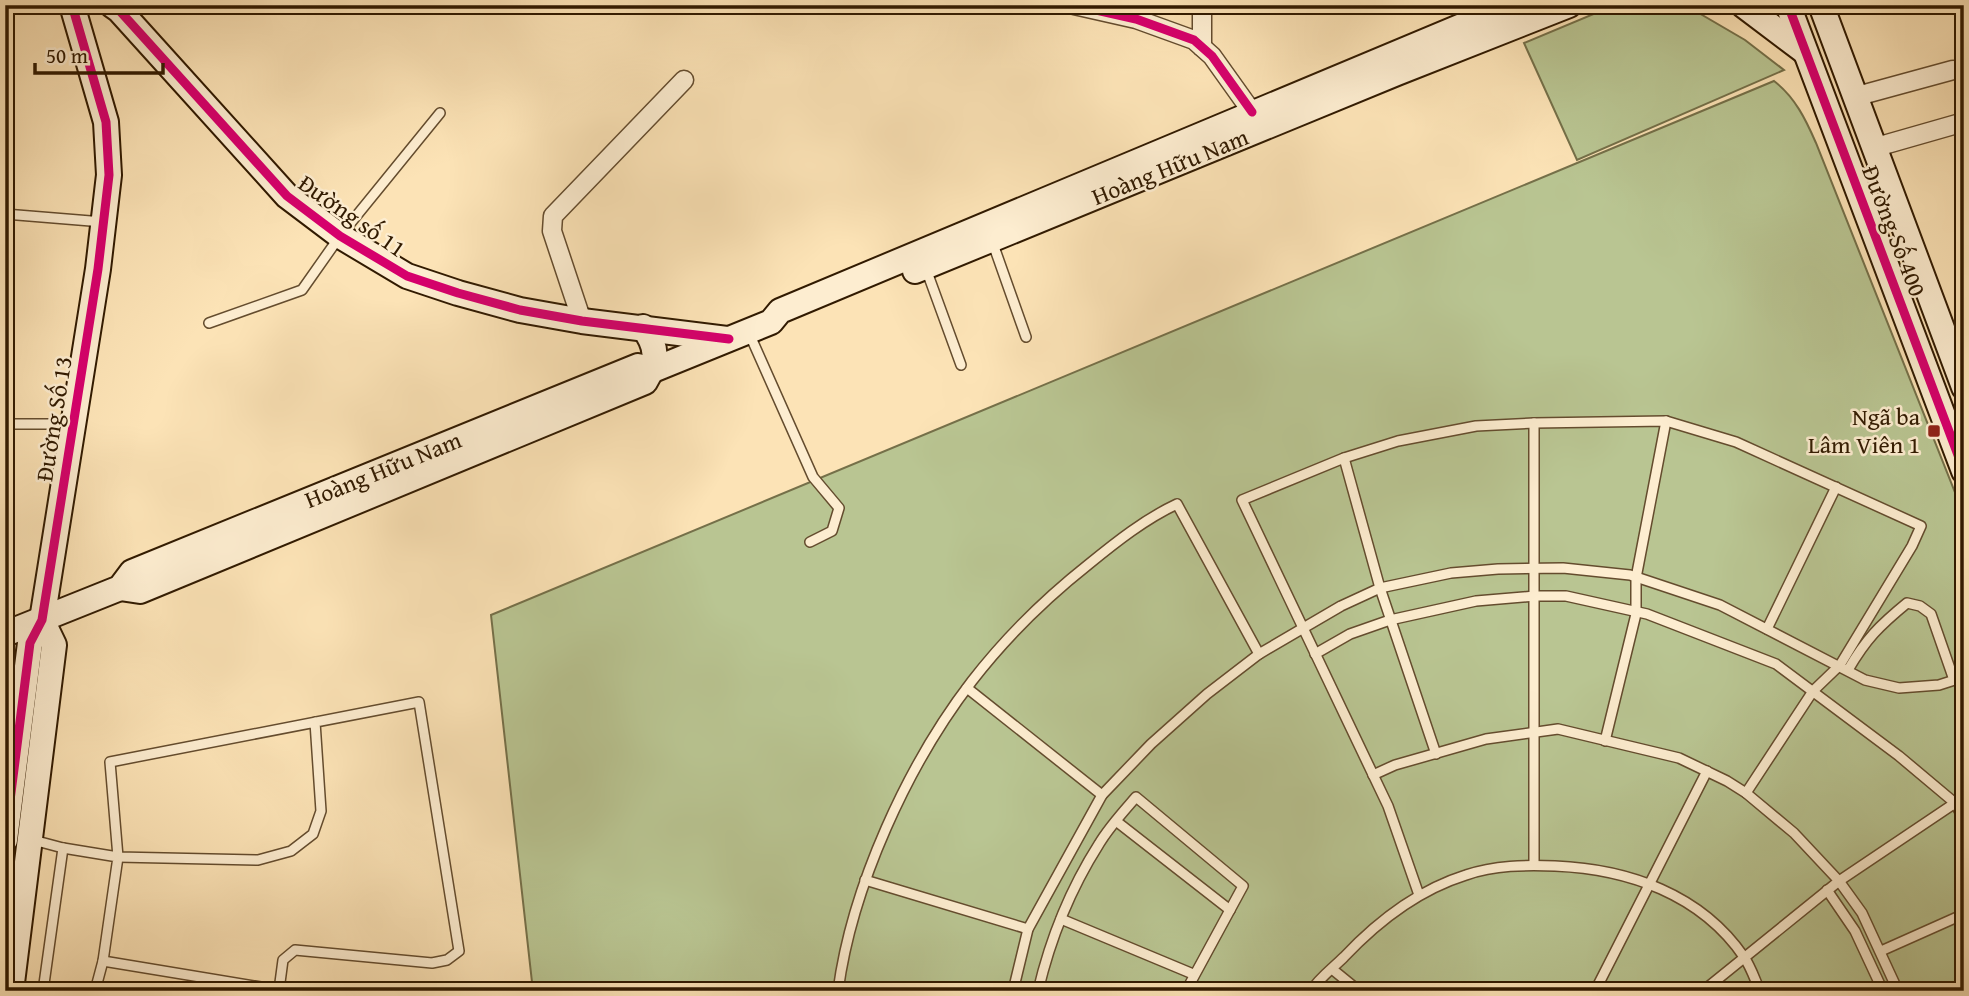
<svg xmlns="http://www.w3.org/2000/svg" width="1969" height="996" viewBox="0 0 1969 996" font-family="'Gentium Book Plus',serif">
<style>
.green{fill:#b9c592;stroke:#757049;stroke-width:2}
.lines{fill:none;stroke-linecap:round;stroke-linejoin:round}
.lane-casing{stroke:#644c2e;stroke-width:12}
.street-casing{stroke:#644c2e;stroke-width:21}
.secondary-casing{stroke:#311a00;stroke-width:28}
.lane{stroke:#fdedd0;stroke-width:9}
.street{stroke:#fdedd0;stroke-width:18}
.secondary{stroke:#fdedd0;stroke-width:24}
.cycleway-casing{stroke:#fdedd0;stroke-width:13}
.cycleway{stroke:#d6006c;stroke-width:9}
.poi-dot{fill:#8f2418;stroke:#fdedd0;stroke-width:2.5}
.labels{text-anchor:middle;stroke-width:5;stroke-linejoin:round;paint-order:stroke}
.street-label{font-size:24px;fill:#311a00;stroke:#fdedd0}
.poi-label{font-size:24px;fill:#311a00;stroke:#fdedd0;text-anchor:end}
</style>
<rect width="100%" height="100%" fill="#fce3b6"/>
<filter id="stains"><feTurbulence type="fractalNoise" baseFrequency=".00286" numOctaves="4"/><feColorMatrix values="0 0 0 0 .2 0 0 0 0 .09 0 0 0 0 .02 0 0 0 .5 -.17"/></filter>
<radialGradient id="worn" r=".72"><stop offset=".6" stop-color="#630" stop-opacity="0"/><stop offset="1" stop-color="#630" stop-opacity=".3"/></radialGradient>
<g class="green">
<path d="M1615,5H1685L1745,40L1784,70L1577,160L1524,43Z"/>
<path d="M1774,81C1795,97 1806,120 1816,143L1964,515V991H533L491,615Z"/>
</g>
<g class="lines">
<defs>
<g id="lane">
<path d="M5,214L103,222"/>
<path d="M992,241L1026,337"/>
<path d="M926,269L961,365"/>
<path d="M209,323L302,290L340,236L440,113"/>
<path d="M749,333L813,477L839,508L832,531L810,542"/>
<path d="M1534,423V865"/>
<path d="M5,424H71"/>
<path d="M1344,458L1380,588L1436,754"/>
<path d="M1767,629L1836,487"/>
<path d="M1315,654L1350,634L1390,620L1476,601L1535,596H1566L1647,614L1776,664L1899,756L1955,803L1964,820"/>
<path d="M1848,670C1866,639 1879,626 1907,603L1920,606L1931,614L1954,680"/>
<path d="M967,688L1102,795"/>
<path d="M1605,741L1636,614V578L1666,421"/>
<path d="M1373,775L1395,765L1486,739L1558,729L1679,758L1727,781L1746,793L1794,833L1839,881L1862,913L1898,991"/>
<path d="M1116,821L1230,910"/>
<path d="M33,840L63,848L118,857L103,961L95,991"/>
<path d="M865,880L1028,929"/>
<path d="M1827,890L1855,931L1883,991"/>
<path d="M1419,895L1388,806L1242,500L1344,458L1398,441L1476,426L1534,423L1666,421L1736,442L1921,526L1912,546L1840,665L1813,691L1746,793"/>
<path d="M1061,919L1193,974"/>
<path d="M1881,951L1964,914"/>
<path d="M103,961L279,990L283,960L295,950L432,963L447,960L459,951L419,702L110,762L118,857L258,860L291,851L313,834L321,811L315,722"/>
<path d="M1332,969L1359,991"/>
<path d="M43,991L63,848"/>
<path d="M838,991C852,886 908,764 972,681C1006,637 1046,598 1089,564C1116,542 1145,519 1177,504L1259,654"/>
<path d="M1013,991L1028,929L1102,795L1151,744L1207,694L1259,654L1341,606L1380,588L1451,573L1498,569L1563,568L1630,575L1720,605L1865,680L1899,688L1939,685L1964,677"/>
<path d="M1038,991C1050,940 1071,888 1099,844C1109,827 1123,812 1136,797L1243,886L1186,991"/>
<path d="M1311,991C1319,978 1333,968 1344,957C1378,921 1418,890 1466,875C1495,865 1525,865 1555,866C1628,869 1701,894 1744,957C1751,967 1755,980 1760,991"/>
<path d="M1595,991L1707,771"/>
<path d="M1703,991L1839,881L1964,797"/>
</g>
<g id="street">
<path d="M1074,5L1136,19L1194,40L1212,56L1252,112"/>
<path d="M1202,5V47"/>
<path d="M1854,97L1953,70"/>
<path d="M1873,148L1964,122"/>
<path d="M582,321L552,231L553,216L684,80"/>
</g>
<g id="secondary">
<path d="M112,5L119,10L287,196L340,236L407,276L458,293L520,310L582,321L727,339"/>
<path d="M1743,5L1804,51"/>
<path d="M1788,5L1964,471"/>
<path d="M1821,5L1964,387"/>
<path d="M915,271L1397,73L1569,5"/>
<path d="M120,588L140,591L645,382C658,361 658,347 643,327"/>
<path d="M5,634L120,588L132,572L638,366L653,370L771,322L780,311L1512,5"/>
<path d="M5,840L30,643L42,620L98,269L109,175L106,122L72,5"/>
<path d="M11,991L54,645L42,620"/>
</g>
</defs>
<use href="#lane" class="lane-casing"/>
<use href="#street" class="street-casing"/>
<use href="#secondary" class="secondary-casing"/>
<use href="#lane" class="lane"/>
<use href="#street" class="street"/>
<use href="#secondary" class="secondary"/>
<defs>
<g id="cycleway">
<path d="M112,5L119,10L287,196L340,236L407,276L458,293L520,310L582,321L729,339"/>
<path d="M1074,5L1136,19L1194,40L1212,56L1252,112"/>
<path d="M1788,5L1964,471"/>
<path d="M5,840L30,643L42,620L98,269L109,175L106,122L72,5"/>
</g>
</defs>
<use href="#cycleway" class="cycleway-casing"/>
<use href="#cycleway" class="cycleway"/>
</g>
<rect class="poi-dot" x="1927" y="424" width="14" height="14" rx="3.5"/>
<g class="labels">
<g class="street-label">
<text transform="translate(1170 167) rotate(-22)" y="8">Hoàng Hữu Nam</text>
<text transform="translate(352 216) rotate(35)" y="8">Đường số 11</text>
<text transform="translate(1894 231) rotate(69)" y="8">Đường Số 400</text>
<text transform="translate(54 419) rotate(-81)" y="8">Đường Số 13</text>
<text transform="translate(383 470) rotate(-22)" y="8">Hoàng Hữu Nam</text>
</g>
<g class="poi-label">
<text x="1920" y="425">Ngã ba<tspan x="1920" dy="28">Lâm Viên 1</tspan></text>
</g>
</g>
<rect width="1969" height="996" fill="none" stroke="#fce3b6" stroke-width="28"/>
<rect x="7" y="7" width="1955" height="982" fill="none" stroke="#311a00" stroke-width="3.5"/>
<rect x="14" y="14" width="1941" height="968" fill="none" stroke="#311a00" stroke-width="2"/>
<path d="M35 63v10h128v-10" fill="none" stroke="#311a00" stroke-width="3.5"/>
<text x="46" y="63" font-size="21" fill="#311a00" stroke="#fdedd0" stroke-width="5" paint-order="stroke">50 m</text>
<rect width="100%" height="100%" filter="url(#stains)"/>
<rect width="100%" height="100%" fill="url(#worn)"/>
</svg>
